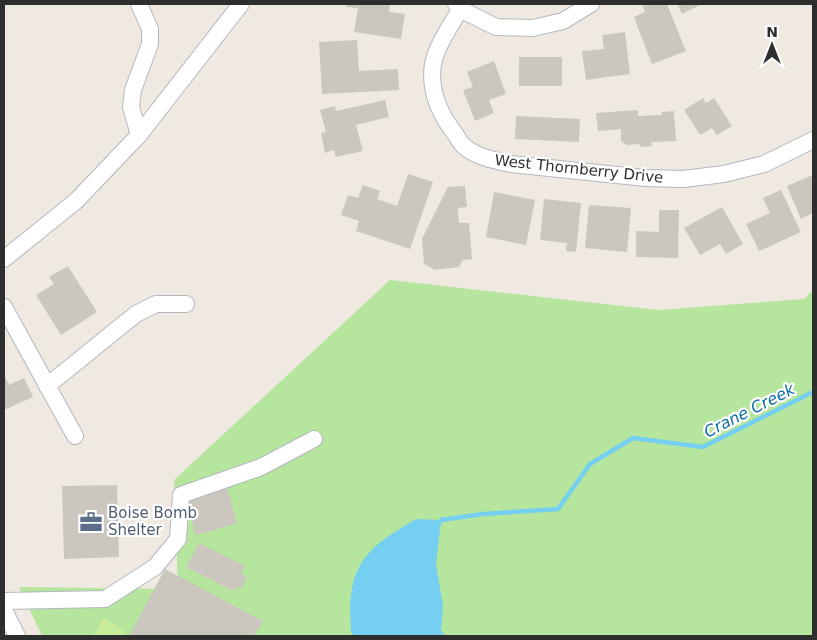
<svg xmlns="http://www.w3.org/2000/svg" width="817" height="640" viewBox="0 0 817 640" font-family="'DejaVu Sans',sans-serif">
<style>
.green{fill:#b6e59e}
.pitch{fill:#c9ec9a}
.water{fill:#75cff0}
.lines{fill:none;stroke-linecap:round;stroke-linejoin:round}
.stream{stroke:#75cff0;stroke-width:4.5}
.building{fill:#cbc7bf}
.minor-casing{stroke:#b4b7c1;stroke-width:18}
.minor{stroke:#fff;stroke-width:16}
.labels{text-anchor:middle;stroke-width:4.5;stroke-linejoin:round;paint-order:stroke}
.street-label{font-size:15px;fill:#2e2e2e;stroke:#fff}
.service-label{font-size:15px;fill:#4e5e75;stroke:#fff;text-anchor:start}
.water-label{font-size:16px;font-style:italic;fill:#0d6fa3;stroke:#fff}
</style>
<rect width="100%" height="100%" fill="#efe9e1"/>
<path class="green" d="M390,280L659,310L804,299L813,290V636H42L19,587L178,589L174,480Z"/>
<path class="pitch" d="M103,619L125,630L122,636H94Z"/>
<path class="water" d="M416,519L441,520L436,564L443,605L441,630L445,636H354L351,632C351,620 349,607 351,596C355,554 383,539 416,519Z"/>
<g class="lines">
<path class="stream" d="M439,524L441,520L483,514L558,509L590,464L633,438L703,447L813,392"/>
</g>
<g class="building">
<path d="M347,4H390L389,12L405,14L401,39L354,32L358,8L346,7Z"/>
<path d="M642,4H667L686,51L652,64L634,17L645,12Z"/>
<path d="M677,4H702L682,14Z"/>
<path d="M625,32L630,74L586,80L582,51L604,49L602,35Z"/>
<path d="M357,40L359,71L398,69L399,90L322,94L319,42Z"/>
<rect x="519" y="57" width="43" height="29"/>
<path d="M494,61L506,94L489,100L494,113L475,121L463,90L473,87L467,72Z"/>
<path d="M703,98L706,103L714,98L732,126L717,135L712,128L700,135L684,110Z"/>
<path d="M385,100L389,117L356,125L363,151L336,157L334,150L325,153L321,133L326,132L320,110L335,106L336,111Z"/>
<path d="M638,110V116L662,115V112L674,111L676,141L651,142L652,146L640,147V144L627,145L621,141V129L598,131L596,113Z"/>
<path d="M516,116L580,119L579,142L515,139Z"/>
<path d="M408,174L433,182L410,249L356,231L359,221L341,215L348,195L358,198L363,185L380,191L377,199L397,206Z"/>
<path d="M813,175V213L801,219L787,186Z"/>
<path d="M465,186L467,207L458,208L459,223H469L472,259L463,260L459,267L435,270L424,264L422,239L448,187Z"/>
<path d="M781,190L801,232L759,251L746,224L770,213L763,198Z"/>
<path d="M494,192L535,200L526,245L486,237Z"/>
<path d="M544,199L581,203L576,252L566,251L567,243L540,240Z"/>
<path d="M589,205L631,208L627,252L585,248Z"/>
<path d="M722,207L743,244L726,254L720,244L700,255L684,228Z"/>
<path d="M659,210H679L678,258L636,257V231L659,232Z"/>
<path d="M68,266L97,312L61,335L36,295L54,284L49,277Z"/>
<path d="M4,375L9,385L24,378L33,397L4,410Z"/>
<path d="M117,485L119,557L64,559L62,486Z"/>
<path d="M227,486L237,524L195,535L191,517H193L188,496Z"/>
<path d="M199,543L245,566L241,574L247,577L241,589L236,587L233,591L186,567Z"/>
<path d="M165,569L263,621L254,636H129Z"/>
</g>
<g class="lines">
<defs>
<g id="minor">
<path d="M456,4L460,9L496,27L533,28L563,21L591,4"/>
<path d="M460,9C451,26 437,44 433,64C429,90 440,115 456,135C458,139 461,144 465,147C476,157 497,161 511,164L646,178L683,179L724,174L764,164L813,140"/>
<path d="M139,135L131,107L133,90L150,44V29L139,4"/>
<path d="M4,259L76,201L139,135L241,4"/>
<path d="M4,307L75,436"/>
<path d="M47,386L136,314L156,304H186"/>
<path d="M4,601L105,599L155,567L178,539L181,495L261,467L314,439"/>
<path d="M4,610L17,636"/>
</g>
</defs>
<use href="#minor" class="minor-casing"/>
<use href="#minor" class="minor"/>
</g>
<defs>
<symbol id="office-bare" viewBox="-9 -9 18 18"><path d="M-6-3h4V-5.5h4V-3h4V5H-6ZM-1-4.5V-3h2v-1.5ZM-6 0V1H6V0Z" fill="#5c6f8a" stroke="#fff" stroke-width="2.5" paint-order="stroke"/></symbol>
</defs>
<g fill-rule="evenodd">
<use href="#office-bare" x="75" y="506" width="32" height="32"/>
</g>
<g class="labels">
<g class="street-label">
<text transform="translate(579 169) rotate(6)" y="5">West Thornberry Drive</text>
</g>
<g class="service-label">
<text x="108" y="518">Boise Bomb<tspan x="108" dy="17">Shelter</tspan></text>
</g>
<g class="water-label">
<text transform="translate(749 410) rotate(-27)" y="6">Crane Creek</text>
</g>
</g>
<rect width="817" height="640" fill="none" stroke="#2e2e2e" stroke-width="10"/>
<g transform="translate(772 45)" stroke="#ffffff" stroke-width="4" paint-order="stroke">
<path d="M0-4L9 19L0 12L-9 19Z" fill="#2e2e2e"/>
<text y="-8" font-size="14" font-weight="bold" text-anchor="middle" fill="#2e2e2e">N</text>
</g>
</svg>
